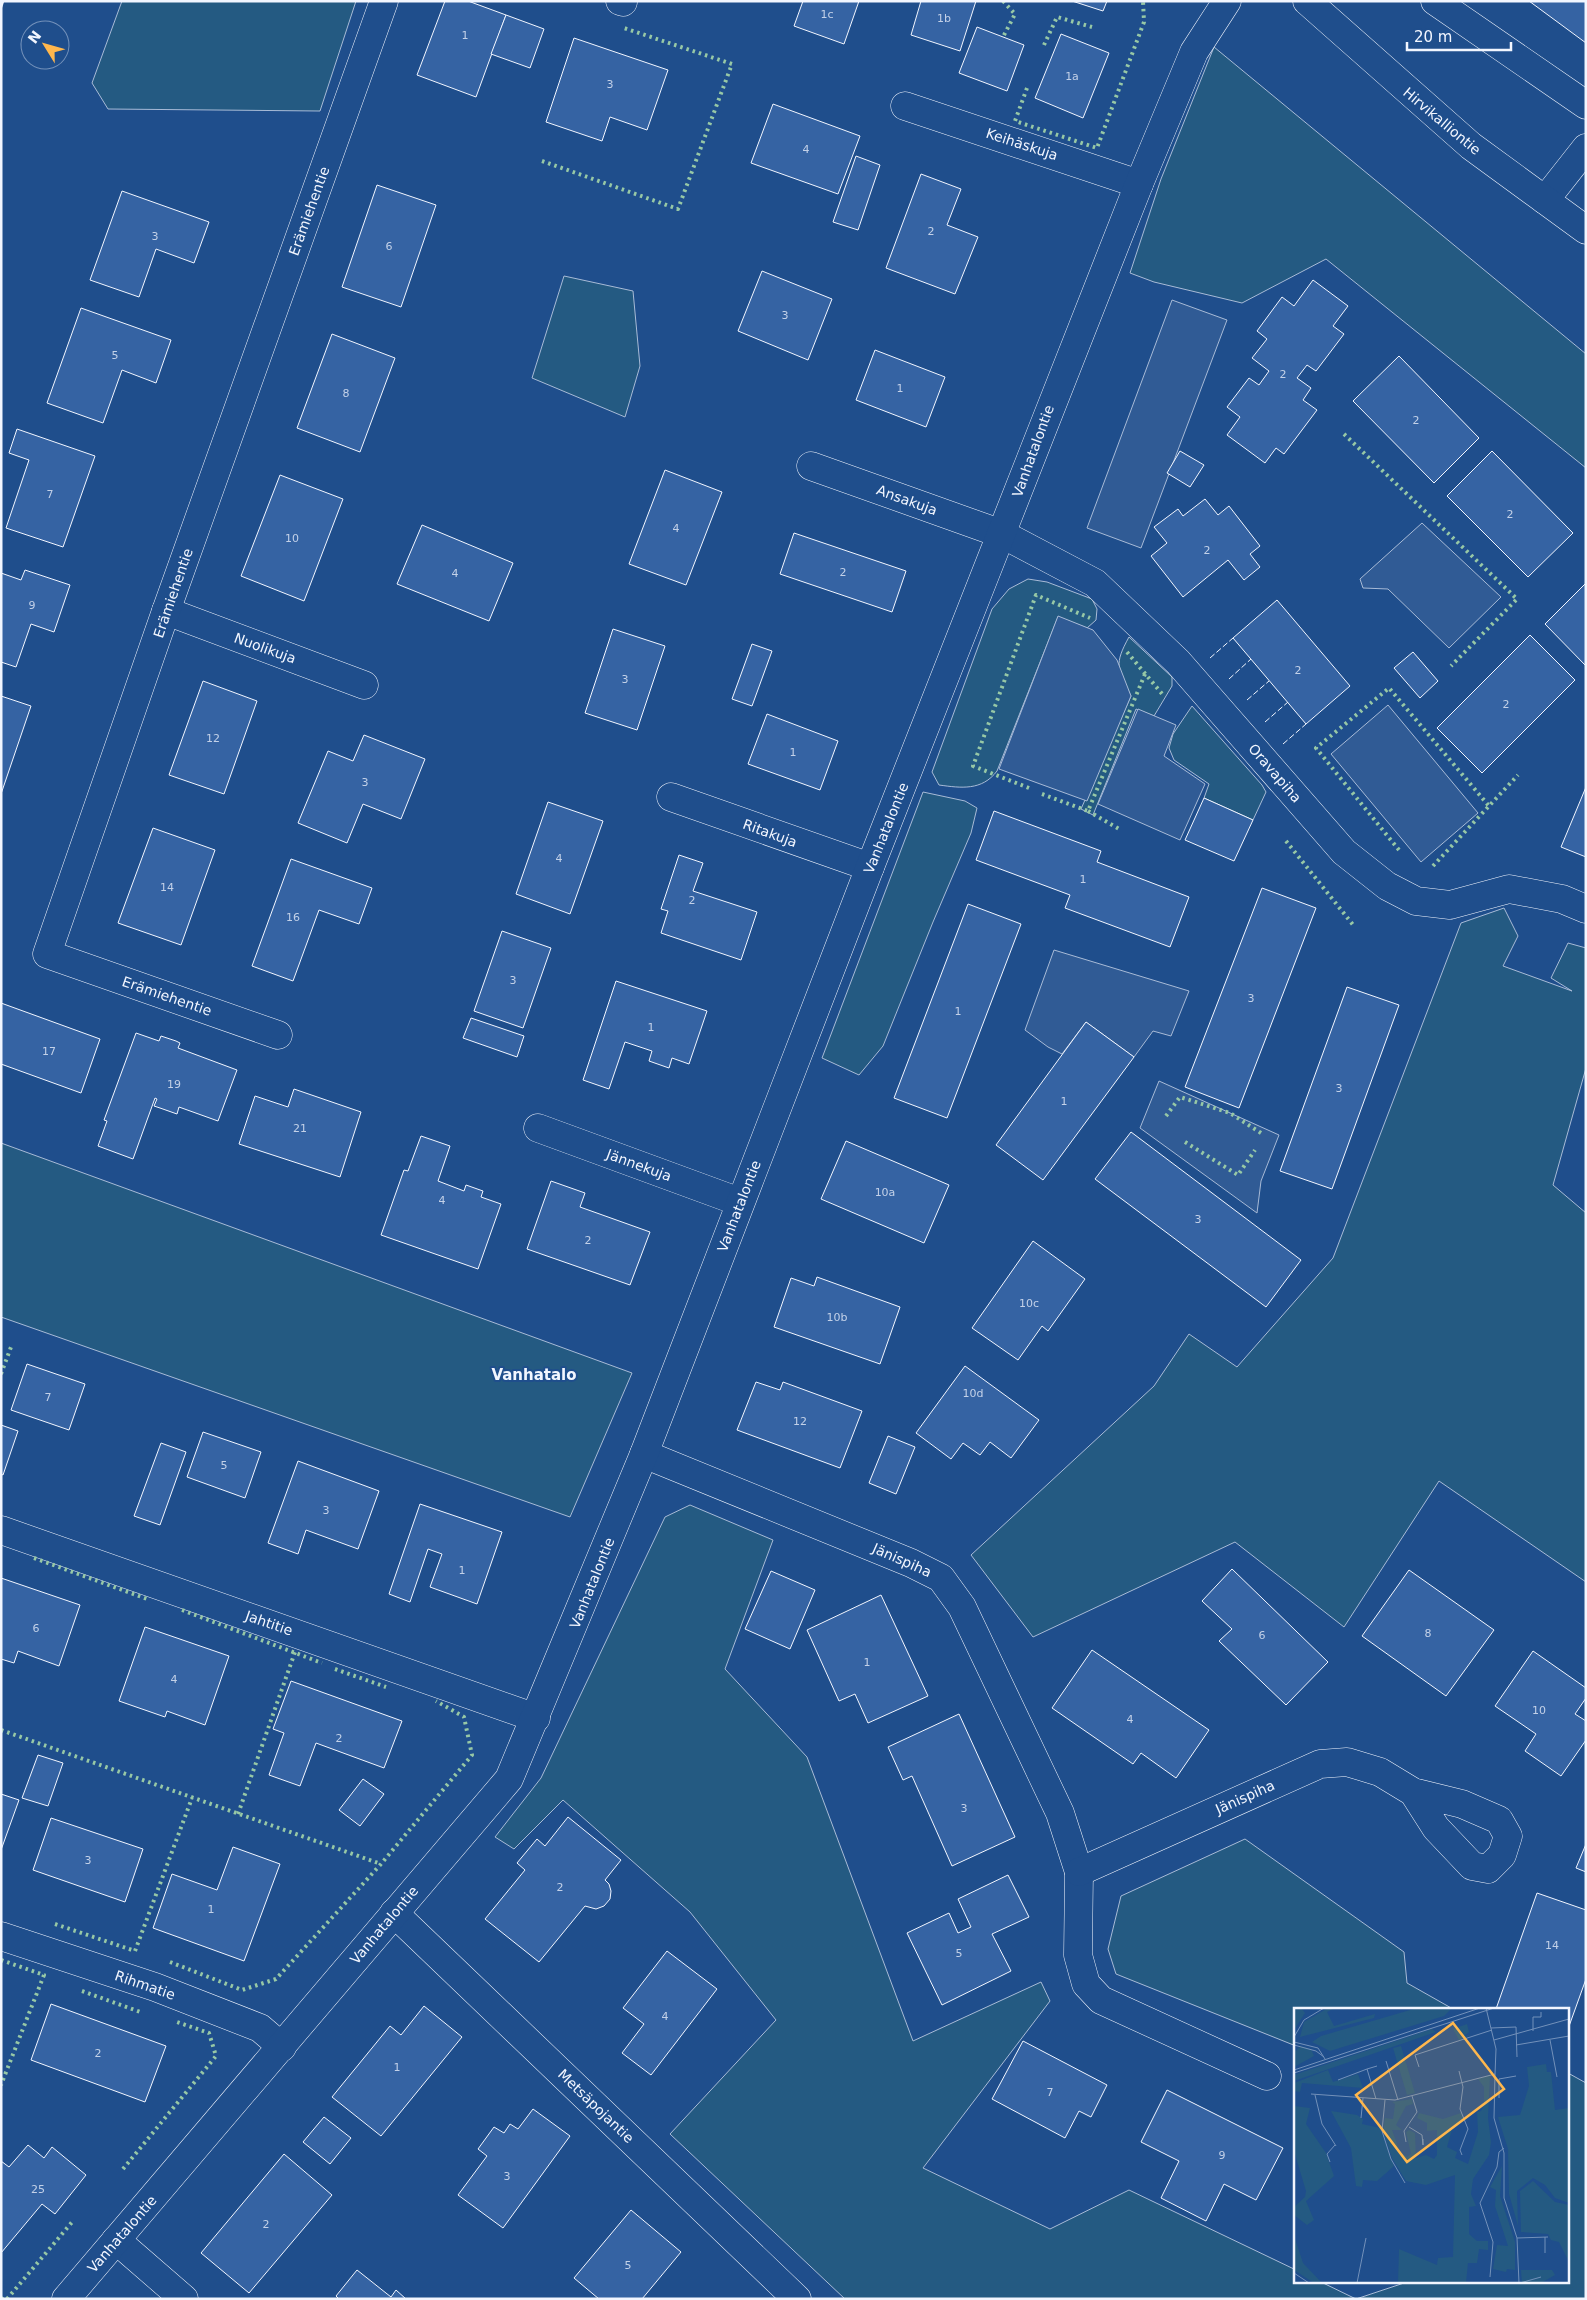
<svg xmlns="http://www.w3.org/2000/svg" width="1587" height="2300" viewBox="0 0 1587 2300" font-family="'DejaVu Sans',sans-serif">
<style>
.green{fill:#245a82;stroke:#a8bbd7}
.parking{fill:#305b95;stroke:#a8bbd7}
.building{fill:#3563a3;stroke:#f2f6ff}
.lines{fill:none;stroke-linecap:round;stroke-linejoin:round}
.minor-casing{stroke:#f2f6ff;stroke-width:29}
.tertiary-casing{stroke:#f2f6ff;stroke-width:29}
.minor{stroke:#1f4e8c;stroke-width:28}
.tertiary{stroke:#1f4e8c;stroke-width:28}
.hedge{stroke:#97c8a6;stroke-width:4;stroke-dasharray:2.5 4;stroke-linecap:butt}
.fence{stroke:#f2f6ff;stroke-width:1;stroke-dasharray:6 2.5;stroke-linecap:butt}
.wall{stroke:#f2f6ff;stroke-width:2.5}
.labels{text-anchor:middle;stroke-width:4;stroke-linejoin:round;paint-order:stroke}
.number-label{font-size:11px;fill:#c3d1e8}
.street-label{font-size:14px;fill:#f2f6ff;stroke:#1f4e8c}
.neighbourhood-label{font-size:15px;font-weight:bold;fill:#f2f6ff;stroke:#1f4e8c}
.inset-road{fill:none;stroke:#7391ba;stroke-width:1}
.view{fill:#ffb74d;fill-opacity:0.15;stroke:#ffb74d;stroke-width:2.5}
.inset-edge{fill:none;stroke:#f2f6ff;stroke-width:2.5}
</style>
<rect width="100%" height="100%" fill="#1f4e8c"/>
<g class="green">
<path d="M122,1H356L320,111L108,109L92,83Z"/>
<path d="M1214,47L1586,354V468L1326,259L1242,303L1154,282L1130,273L1161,179Z"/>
<path d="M564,276L633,291L640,366L625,417L532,378Z"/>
<path d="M1028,579L1047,582L1092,599L1097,609L1096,620L1087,628L1058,617L997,771C982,791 961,788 939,785L932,772L992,609L1009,589Z"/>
<path d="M1129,637L1172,677V686L1154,716L1136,709L1093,815L1081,809L1131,696C1117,669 1114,664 1129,637Z"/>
<path d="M1192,706L1262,785L1266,792L1253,820L1204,798L1209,784L1174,760L1169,748L1173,734Z"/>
<path d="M923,792L965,801L977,808L971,833L933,922L883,1046L859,1075L822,1058Z"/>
<path d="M1504,908L1518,936L1503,966L1572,991L1551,978L1568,943L1586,948V1068L1553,1185L1586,1213V1582L1439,1481L1344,1627L1235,1542L1033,1637L971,1555L1154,1386L1189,1334L1237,1367L1333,1258L1461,923Z"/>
<path d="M1,1143L632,1373L570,1517L1,1317Z"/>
<path d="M690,1505L773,1540L725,1669L807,1757L913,2041L1041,1982L1050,2001L923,2168L1050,2229L1129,2190L1296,2270V2281H1319L1356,2299L1410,2281H1568V2073L1586,2083V2299H845L670,2134L776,2020L690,1912L563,1800L514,1849L495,1837L541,1778L665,1517Z"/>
<path d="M1245,1839L1404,1952L1407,1983L1453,2009H1296V2046L1116,1974L1108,1949L1121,1896Z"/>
</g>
<g class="parking">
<path d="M1172,300L1227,320L1141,548L1087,528Z"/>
<path d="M1422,523L1501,597L1449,648L1388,589L1363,588L1360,579Z"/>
<path d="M1058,616L1093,630L1117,660L1131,696L1087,801L999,769Z"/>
<path d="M1388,705L1478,813L1421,862L1331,754Z"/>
<path d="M1138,709L1176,725L1164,756L1205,784L1180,840L1098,804Z"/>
<path d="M1054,950L1189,991L1171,1036L1153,1031L1134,1057L1086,1022L1062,1054L1048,1047L1025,1030Z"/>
<path d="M1159,1081L1279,1135L1261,1181L1257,1213L1140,1128Z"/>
</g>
<g class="building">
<path d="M445,1H468L506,15L476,97L417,75Z"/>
<path d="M803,1H859L844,44L794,26Z"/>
<path d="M921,1H976L960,51L911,35Z"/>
<path d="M1072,1H1107L1103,11Z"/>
<path d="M1529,1H1586V43Z"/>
<path d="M506,15L544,29L530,68L491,54Z"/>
<path d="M977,27L1024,45L1007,91L959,73Z"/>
<path d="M1061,34L1109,53L1083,118L1035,98Z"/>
<path d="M574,38L668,70L647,130L610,117L602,141L546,122Z"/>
<path d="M773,104L860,136L838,194L751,163Z"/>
<path d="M856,156L880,165L858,230L833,222Z"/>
<path d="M921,174L961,189L947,225L978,237L955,294L886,268Z"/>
<path d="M377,185L436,205L401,307L342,287Z"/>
<path d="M122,191L209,222L194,263L156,249L139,297L90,280Z"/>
<path d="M762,271L832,299L808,360L738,331Z"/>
<path d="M1313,280L1348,306L1333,326L1344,334L1316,371L1307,365L1297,378L1311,388L1303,400L1317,410L1284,454L1276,448L1265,463L1227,435L1240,417L1227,407L1249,378L1259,385L1269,371L1252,358L1267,339L1257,331L1282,297L1294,306Z"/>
<path d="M81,308L171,340L156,383L122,370L103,423L47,403Z"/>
<path d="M332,334L395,358L360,452L297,428Z"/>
<path d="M875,350L945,377L926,427L856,400Z"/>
<path d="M1399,356L1479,438L1434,483L1353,401Z"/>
<path d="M17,429L95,456L63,547L6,528L29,460L9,453Z"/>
<path d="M1180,451L1204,465L1190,487L1167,473Z"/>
<path d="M1492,451L1573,533L1528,577L1447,496Z"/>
<path d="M665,470L722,492L686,585L629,564Z"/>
<path d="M280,475L343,499L304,601L241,576Z"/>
<path d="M1205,499L1218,515L1229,506L1260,546L1250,554L1260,567L1244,580L1228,560L1183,597L1151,556L1167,543L1154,527L1178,509L1183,516Z"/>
<path d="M422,525L513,563L489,621L397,584Z"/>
<path d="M794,533L906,571L892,612L780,574Z"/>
<path d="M25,570L70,585L54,632L31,624L16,667L1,662V573L21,580Z"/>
<path d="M1586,583V666L1545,624Z"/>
<path d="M1277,600L1350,686L1306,724L1233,638Z"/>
<path d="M613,629L665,646L637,730L585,713Z"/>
<path d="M1530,635L1575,680L1482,773L1437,728Z"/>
<path d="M752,644L772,651L752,706L732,699Z"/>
<path d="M1413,652L1438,681L1420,698L1394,668Z"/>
<path d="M203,681L257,701L224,794L169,775Z"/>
<path d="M1,696L31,706L1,794Z"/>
<path d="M767,714L838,741L820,790L748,764Z"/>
<path d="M364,735L425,759L401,819L363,804L347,843L298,823L328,751L353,761Z"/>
<path d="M1586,787V857L1561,847Z"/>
<path d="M1204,798L1253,820L1234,861L1185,840Z"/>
<path d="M548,802L603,821L570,914L516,894Z"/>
<path d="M994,811L1101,851L1097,862L1189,897L1170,947L1065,908L1070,895L976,860Z"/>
<path d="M153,828L215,850L181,945L118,923Z"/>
<path d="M679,855L703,863L693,891L757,912L741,960L661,933L668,911L661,909Z"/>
<path d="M291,859L372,888L359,924L319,910L293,981L252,966Z"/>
<path d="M1262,888L1316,908L1239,1108L1185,1087Z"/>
<path d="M968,904L1021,924L947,1118L894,1098Z"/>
<path d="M502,931L551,948L523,1028L474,1011Z"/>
<path d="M616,981L707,1011L689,1064L672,1058L669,1068L649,1061L652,1051L625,1042L609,1089L583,1080Z"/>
<path d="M1347,987L1399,1005L1332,1189L1280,1171Z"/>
<path d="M1,1003L100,1039L81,1093L1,1064Z"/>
<path d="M471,1018L524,1036L517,1057L463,1038Z"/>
<path d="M1086,1022L1134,1057L1043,1180L996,1145Z"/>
<path d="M136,1033L159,1041L161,1036L176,1041L180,1043L178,1048L237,1070L218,1121L179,1107L177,1114L160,1108L154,1106L157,1099L155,1098L133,1159L98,1146L107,1121L104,1120Z"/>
<path d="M294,1089L361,1112L340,1177L239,1144L255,1096L288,1107Z"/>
<path d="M1131,1132L1301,1260L1266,1307L1095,1179Z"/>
<path d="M421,1136L450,1146L438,1181L464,1191L466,1185L483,1191L481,1197L501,1204L478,1269L381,1235L404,1170L408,1171Z"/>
<path d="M846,1141L949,1185L924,1243L821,1199Z"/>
<path d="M551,1181L585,1193L580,1207L650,1232L630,1285L527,1249Z"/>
<path d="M1033,1241L1085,1279L1048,1331L1042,1326L1018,1360L972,1328Z"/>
<path d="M817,1277L900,1307L880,1364L774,1327L791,1278L814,1286Z"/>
<path d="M27,1364L85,1384L69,1430L11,1410Z"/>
<path d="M965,1366L1039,1420L1011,1458L990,1442L980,1455L963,1443L951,1459L916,1433Z"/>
<path d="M756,1382L780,1390L783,1382L862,1411L840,1468L737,1430Z"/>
<path d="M1,1425L18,1431L3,1475L1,1474Z"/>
<path d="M203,1432L261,1452L245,1498L187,1477Z"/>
<path d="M888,1436L915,1447L896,1494L869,1483Z"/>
<path d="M161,1443L186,1452L160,1525L134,1516Z"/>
<path d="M298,1461L379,1491L358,1549L306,1530L298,1554L268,1543Z"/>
<path d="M420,1504L502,1532L477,1604L430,1587L442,1554L428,1549L410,1602L389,1594Z"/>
<path d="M1232,1569L1328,1662L1286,1705L1219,1641L1232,1629L1202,1601Z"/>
<path d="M1409,1570L1494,1630L1446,1696L1362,1636Z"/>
<path d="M771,1571L815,1590L790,1649L745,1629Z"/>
<path d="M1,1578L80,1605L59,1666L18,1651L14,1663L1,1659Z"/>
<path d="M881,1595L928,1696L868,1723L855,1694L839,1701L807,1630Z"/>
<path d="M145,1627L229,1656L205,1725L167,1711L165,1717L119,1701Z"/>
<path d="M1092,1650L1209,1730L1176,1778L1141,1753L1133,1764L1052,1708Z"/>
<path d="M1533,1651L1586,1688V1698L1575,1714L1586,1721V1740L1561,1776L1525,1751L1536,1734L1495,1706Z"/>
<path d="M291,1681L402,1721L384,1768L316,1743L300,1786L269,1775L284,1733L273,1729Z"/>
<path d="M959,1714L1015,1837L952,1866L912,1776L903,1780L888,1747Z"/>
<path d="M38,1755L63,1763L48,1806L22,1798Z"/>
<path d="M363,1779L384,1794L360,1826L339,1810Z"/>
<path d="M1,1794L19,1800L1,1850Z"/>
<path d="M568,1817L621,1860L605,1880L609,1884L611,1891L610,1899L604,1906L596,1909L585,1906L539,1962L485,1919L525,1870L517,1863L537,1839L545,1846Z"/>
<path d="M51,1818L143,1849L125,1902L33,1870Z"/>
<path d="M1586,1844V1872L1576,1868Z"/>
<path d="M233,1847L280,1864L244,1961L153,1928L172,1874L217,1890Z"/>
<path d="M1008,1875L1029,1917L992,1934L1011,1971L942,2005L907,1933L949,1913L958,1933L971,1927L958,1899Z"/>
<path d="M1537,1893L1586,1910V1979L1568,2029V2009H1496Z"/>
<path d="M667,1951L717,1989L651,2075L622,2053L644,2024L623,2008Z"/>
<path d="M51,2004L166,2046L145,2102L31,2060Z"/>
<path d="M424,2006L462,2037L381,2136L332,2097L390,2026L401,2035Z"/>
<path d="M1023,2041L1107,2085L1091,2117L1079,2111L1065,2138L992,2099Z"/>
<path d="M1167,2090L1283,2148L1256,2200L1224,2184L1206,2221L1161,2198L1179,2161L1141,2142Z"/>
<path d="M533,2109L570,2136L503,2228L458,2195L487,2156L478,2149L494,2127L504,2133L510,2124L518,2129Z"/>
<path d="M324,2117L351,2138L330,2164L303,2142Z"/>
<path d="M28,2145L44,2158L52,2147L86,2175L55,2214L42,2204L1,2253V2161L9,2167Z"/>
<path d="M284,2154L332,2195L249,2293L201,2253Z"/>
<path d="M631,2210L681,2252L642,2299H599L574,2278Z"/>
<path d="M357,2270L391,2297L396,2290L406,2299H339L336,2296Z"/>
</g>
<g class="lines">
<defs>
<g id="minor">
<path d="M620,1L623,2"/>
<path d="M1435,1L1586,105"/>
<path d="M905,106L1139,184"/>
<path d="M1545,200L1586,148"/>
<path d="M811,466L1002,534L1095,583L1178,662L1344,852L1387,886L1416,901L1450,905L1509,889L1562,899L1586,909"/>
<path d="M166,611L364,685"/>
<path d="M671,797L870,867"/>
<path d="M278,1035L47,954L166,611L384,1"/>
<path d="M538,1128L740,1202"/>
<path d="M644,1454L911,1563L941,1578L962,1607L1060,1813L1079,1872L1078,1955L1086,1984L1101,2000L1267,2076"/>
<path d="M1,1530L536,1718"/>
<path d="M1079,1872L1320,1764L1347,1762L1380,1772L1413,1792L1462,1804L1499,1820L1508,1836L1502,1855L1488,1869L1472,1866L1436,1828L1413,1792"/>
<path d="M394,1913L797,2299"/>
<path d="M1,1936L155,1987L260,2028L282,2047"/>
<path d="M116,2240L184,2299"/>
</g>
<g id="tertiary">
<path d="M1307,1L1471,146L1586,230"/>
<path d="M66,2299L509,1779L644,1454L870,867L1139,184L1194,52L1227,1"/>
</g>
</defs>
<use href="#minor" class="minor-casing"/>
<use href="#tertiary" class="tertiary-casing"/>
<use href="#minor" class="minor"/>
<use href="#tertiary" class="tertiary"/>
<g class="hedge">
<path d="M1003,1L1015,14L1003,37"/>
<path d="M1044,45L1057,17L1092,27"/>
<path d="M1027,88L1015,121L1097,148L1144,22L1143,1"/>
<path d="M542,161L678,209L732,64L621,27"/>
<path d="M1344,434L1517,599L1451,666"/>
<path d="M1127,652L1163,695"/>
<path d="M1029,788L973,766L1036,595L1090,618"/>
<path d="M1042,794L1088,811L1145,674"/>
<path d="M1088,811L1119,829"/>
<path d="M1286,841L1354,926"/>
<path d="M1399,850L1316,748L1389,688L1489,806"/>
<path d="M1433,866L1518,775"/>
<path d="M1166,1116L1180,1097L1230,1113L1264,1135"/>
<path d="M1185,1142L1238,1175L1255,1150"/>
<path d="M1,1374L11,1347"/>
<path d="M34,1558L150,1600"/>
<path d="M182,1610L322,1663"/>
<path d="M335,1669L386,1687"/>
<path d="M1,1730L381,1864"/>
<path d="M238,1814L295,1652"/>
<path d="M55,1924L135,1951L192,1798"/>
<path d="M1,1960L44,1975L1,2085"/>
<path d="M170,1962L242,1990L276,1979L381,1864L472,1755L464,1717L436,1701"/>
<path d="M82,1991L143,2013"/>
<path d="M123,2169L216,2056L209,2033L174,2021"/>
<path d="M1,2298L3,2299"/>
<path d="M7,2299L73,2221"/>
</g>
<g class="fence">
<path d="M1210,658L1233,638"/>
<path d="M1229,679L1251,659"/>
<path d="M1247,700L1269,681"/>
<path d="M1265,722L1288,702"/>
<path d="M1283,744L1306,724"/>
</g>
<path class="wall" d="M1,7L3,1"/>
</g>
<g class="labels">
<g class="number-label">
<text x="827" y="18">1c</text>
<text x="944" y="22">1b</text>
<text x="465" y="39">1</text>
<text x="1072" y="80">1a</text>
<text x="610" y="88">3</text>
<text x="806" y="153">4</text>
<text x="931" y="235">2</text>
<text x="155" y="240">3</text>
<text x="389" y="250">6</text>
<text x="785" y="319">3</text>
<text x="115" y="359">5</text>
<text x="1283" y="378">2</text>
<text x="900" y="392">1</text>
<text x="346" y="397">8</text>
<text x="1416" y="424">2</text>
<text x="50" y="498">7</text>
<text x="1510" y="518">2</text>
<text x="676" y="532">4</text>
<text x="292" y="542">10</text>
<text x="1207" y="554">2</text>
<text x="843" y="576">2</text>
<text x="455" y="577">4</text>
<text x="32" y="609">9</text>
<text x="1298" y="674">2</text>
<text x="625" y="683">3</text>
<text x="1506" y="708">2</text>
<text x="213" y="742">12</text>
<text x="793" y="756">1</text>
<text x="365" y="786">3</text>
<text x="559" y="862">4</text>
<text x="1083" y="883">1</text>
<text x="167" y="891">14</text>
<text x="692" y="904">2</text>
<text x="293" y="921">16</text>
<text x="513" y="984">3</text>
<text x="1251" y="1002">3</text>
<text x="958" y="1015">1</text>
<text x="651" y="1031">1</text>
<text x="49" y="1055">17</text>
<text x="174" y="1088">19</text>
<text x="1339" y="1092">3</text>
<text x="1064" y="1105">1</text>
<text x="300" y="1132">21</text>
<text x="885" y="1196">10a</text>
<text x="442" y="1204">4</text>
<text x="1198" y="1223">3</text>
<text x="588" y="1244">2</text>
<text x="1029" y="1307">10c</text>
<text x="837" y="1321">10b</text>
<text x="973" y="1397">10d</text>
<text x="48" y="1401">7</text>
<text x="800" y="1425">12</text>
<text x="224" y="1469">5</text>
<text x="326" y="1514">3</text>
<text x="462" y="1574">1</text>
<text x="36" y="1632">6</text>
<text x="1428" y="1637">8</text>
<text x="1262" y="1639">6</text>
<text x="867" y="1666">1</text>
<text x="174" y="1683">4</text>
<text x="1539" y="1714">10</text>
<text x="1130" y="1723">4</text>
<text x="339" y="1742">2</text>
<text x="964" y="1812">3</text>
<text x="88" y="1864">3</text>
<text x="560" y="1891">2</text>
<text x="211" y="1913">1</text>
<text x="1552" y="1949">14</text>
<text x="959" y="1957">5</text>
<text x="665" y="2020">4</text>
<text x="98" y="2057">2</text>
<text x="397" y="2071">1</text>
<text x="1050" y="2096">7</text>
<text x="1222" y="2159">9</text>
<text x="507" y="2180">3</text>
<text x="38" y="2193">25</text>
<text x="266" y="2228">2</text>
<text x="628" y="2269">5</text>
</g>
<g class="street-label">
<text transform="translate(1442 121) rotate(40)" y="5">Hirvikalliontie</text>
<text transform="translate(1022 144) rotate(18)" y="5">Keihäskuja</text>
<text transform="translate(309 211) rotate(-70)" y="5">Erämiehentie</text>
<text transform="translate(1033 451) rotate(-70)" y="5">Vanhatalontie</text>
<text transform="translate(907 500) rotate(20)" y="5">Ansakuja</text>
<text transform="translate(173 593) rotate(-71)" y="5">Erämiehentie</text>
<text transform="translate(265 648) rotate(20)" y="5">Nuolikuja</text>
<text transform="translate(1275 773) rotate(49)" y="5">Oravapiha</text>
<text transform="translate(886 828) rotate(-68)" y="5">Vanhatalontie</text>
<text transform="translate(770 833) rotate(20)" y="5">Ritakuja</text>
<text transform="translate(167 996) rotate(19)" y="5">Erämiehentie</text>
<text transform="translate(639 1165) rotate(20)" y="5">Jännekuja</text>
<text transform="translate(739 1206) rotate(-69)" y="5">Vanhatalontie</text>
<text transform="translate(902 1560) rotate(24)" y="5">Jänispiha</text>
<text transform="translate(592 1583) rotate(-68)" y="5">Vanhatalontie</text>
<text transform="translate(269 1623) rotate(19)" y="5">Jahtitie</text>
<text transform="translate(1245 1797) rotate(-24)" y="5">Jänispiha</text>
<text transform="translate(384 1925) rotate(-50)" y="5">Vanhatalontie</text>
<text transform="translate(145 1985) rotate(19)" y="5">Rihmatie</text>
<text transform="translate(596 2106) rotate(44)" y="5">Metsäpojantie</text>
<text transform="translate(122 2234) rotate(-49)" y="5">Vanhatalontie</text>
</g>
<g class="neighbourhood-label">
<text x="534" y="1380">Vanhatalo</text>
</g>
</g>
<g transform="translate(1294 2008)">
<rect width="275" height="275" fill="#1f4e8c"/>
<path d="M0,0H7L11,5L0,22ZM34,0H41L33,4L40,18L81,6L80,10L6,29L10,14ZM123,0H158L150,8L36,43L18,34L27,28ZM173,16L175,24L170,28L177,27L165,32L159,21ZM138,21L142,24L0,73V67ZM6,38L17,41L20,48L0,59V41L2,43ZM107,38L121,85L113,87L99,40ZM252,56L253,64H257L261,102L275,100V195L261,190L251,177L239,170L223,183L224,218L215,186L214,141L204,109L226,107L235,78L233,59ZM34,62L39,74L64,66L69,80L8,75L6,84L0,83V75ZM196,67L194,110L197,134L195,147L179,171L177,186L182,198L175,199V226L183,233H194V242L185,241L183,255H174L172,275H104L105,241L143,257L144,250L159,249L161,167L132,177L112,173L98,150L89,124L91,110L99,111L101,96L98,94L118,91L119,96L112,98L102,117L108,122H98L106,144L113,149L117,146L112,124L115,122L121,125L122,150L132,147L140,151L143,147V122L133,123V115L123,110L125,105L149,111L167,105L170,113L159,118L153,139L163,144L161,150L174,156L184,124L183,104L187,103L190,97V79L184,71ZM0,98L16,100L12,116L32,145L40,168L12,193L20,212L13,217L0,207V199L11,189L12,183L0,143ZM37,103L63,107L69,111L68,116L86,120L100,158L83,173L69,172L68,179L62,178L57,140ZM208,158L206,188L221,234V262L213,261L212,264L199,261L203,237L214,238L201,198L202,182L196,179ZM239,173L261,194L275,197V254L265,234L257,232L254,226L227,224L226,183ZM0,228L9,255L28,275H20L0,262ZM227,262H258L261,267L247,275H228Z" fill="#245a82"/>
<path class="inset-road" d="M197,20L222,19L223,49M239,23V9H247V4M0,29L10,12L30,0M200,32L275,11M256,32L263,69M0,34L24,40L31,51M0,37L22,43L30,49M222,37L275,28M92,53L104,92M125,59L121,47L198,22M0,62L186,0M165,63L169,79L166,101L174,121L166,142L168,147M0,65L200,0M201,66L200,110L210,145V190L223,230L225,275M44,72L73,61M17,86L101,92L201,66L202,41L192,0M21,87L28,116L42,138M205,90V71L222,68M82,91L73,61L83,58M91,92L88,123L97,151L111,175M67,110L69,90M115,119L128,127L129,137V131M112,134L110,123L123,104L118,88M36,154L33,146L41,137M251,229V245M223,230L254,229M0,265L15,275M196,269L199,234L186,195L203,159L205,144L210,140M63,275L72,230M226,275L247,269"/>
<path class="view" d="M159,15L210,81L113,154L62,87Z"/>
<rect width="275" height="275" class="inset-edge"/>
</g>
<rect width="1587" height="2300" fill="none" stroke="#f2f6ff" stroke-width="5"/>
<g transform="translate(45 45) rotate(307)"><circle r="24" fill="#1f4e8c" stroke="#7391ba"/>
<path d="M0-4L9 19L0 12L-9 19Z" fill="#ffb74d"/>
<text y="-8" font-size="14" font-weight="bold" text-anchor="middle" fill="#f2f6ff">N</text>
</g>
<path d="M1407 42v8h104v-8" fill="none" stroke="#f2f6ff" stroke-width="2.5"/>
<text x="1414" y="42" font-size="15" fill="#f2f6ff" stroke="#1f4e8c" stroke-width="4" paint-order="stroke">20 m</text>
</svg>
